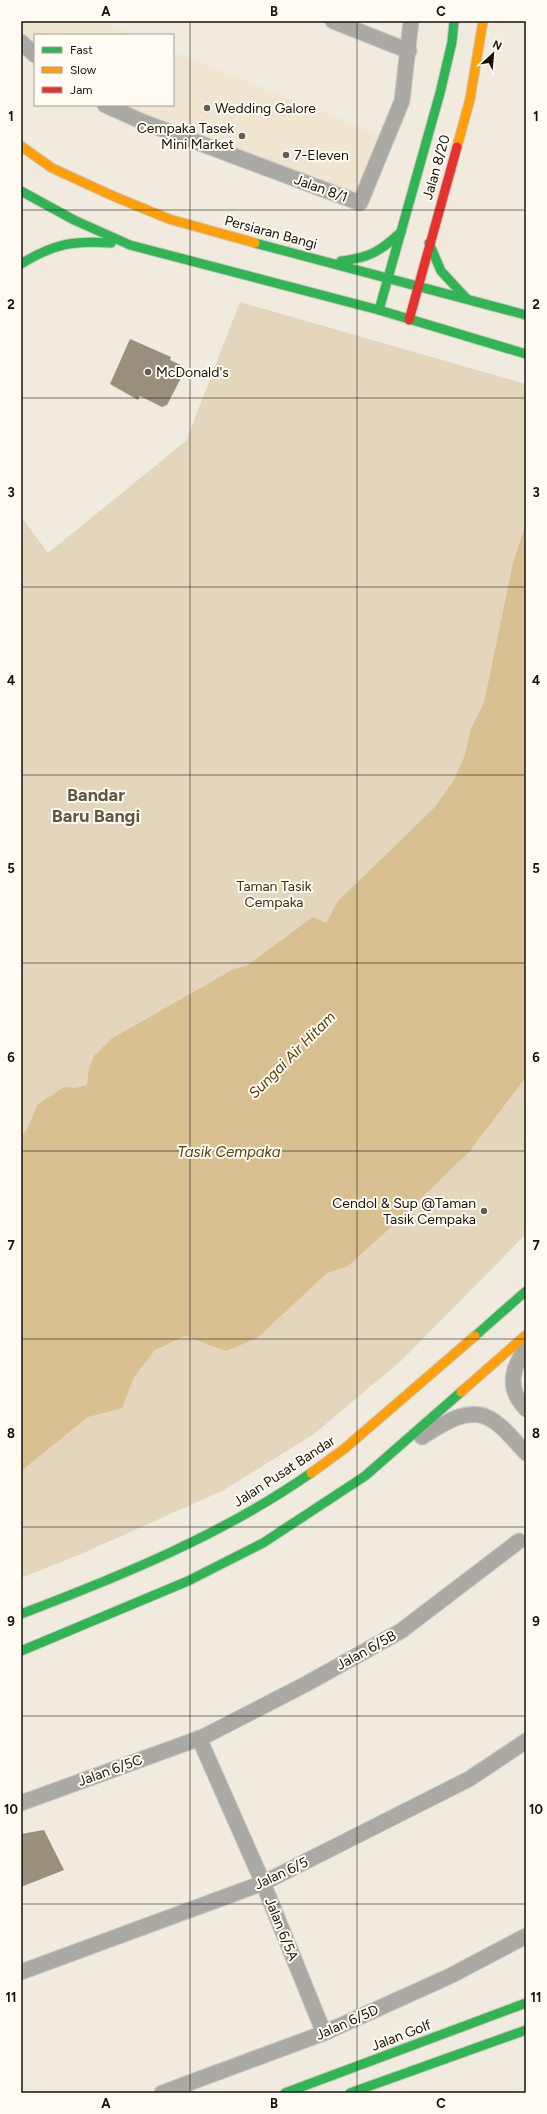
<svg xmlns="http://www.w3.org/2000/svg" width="547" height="2114" viewBox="0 0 547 2114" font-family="Figtree,sans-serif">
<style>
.built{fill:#efe5d1}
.green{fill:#e3d6bc}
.water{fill:#d8c091}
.building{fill:#988f7d}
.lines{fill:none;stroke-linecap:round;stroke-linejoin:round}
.street-casing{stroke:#cbc7bf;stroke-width:17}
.fast-casing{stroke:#cbc7bf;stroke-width:11}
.slow-casing{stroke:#cbc7bf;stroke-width:11}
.jam-casing{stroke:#cbc7bf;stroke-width:11}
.street{stroke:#aba9a4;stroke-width:15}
.fast{stroke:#30b455;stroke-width:9}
.slow{stroke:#ff9f0a;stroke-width:9}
.jam{stroke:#e5322d;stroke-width:9}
.grid{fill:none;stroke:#16130c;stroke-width:1;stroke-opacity:0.55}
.poi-dot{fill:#625e56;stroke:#fffbf2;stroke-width:1.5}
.labels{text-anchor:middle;stroke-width:4;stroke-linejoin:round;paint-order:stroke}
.poi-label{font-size:14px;fill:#16130c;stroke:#fffbf2;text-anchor:start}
.street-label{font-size:14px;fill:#16130c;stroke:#fffbf2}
.park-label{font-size:14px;fill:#3c2f12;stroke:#fffbf2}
.water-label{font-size:15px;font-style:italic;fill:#57410e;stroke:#fffbf2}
.district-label{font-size:18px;font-weight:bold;fill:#5e5544;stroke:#fffbf2}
.neatline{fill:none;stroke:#16130c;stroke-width:1.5}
.grid-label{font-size:13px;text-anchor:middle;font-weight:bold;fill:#16130c}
</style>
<rect width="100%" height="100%" fill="#f0eadf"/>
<g class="built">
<path d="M21,21H107L112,26L133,35H35V47L21,34Z"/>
<path d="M173,51L381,136L357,193L121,105H173Z"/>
</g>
<path class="green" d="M240,302L526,384V1234L403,1359L314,1434L224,1490L81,1554L21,1578V516L48,553L186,441Z"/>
<path class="water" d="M526,523V1077L469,1152L389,1229L348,1266L327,1273L257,1338L226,1351L185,1336L155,1350L134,1377L122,1408L88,1417L21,1471V1137L28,1128L37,1105L64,1087L76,1088L87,1085L89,1068L94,1056L111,1039L234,969L246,966L313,917L326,923L338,901L434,808L453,782L465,755L471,729L484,703L513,563Z"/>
<g class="building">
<path d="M130,339L171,357L170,360L181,365L179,371L183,374L167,405L162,407L140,396L138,400L110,384Z"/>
<path d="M44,1830L64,1870L21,1887V1834Z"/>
</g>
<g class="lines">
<defs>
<g id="street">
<path d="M333,21L409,51"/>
<path d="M21,42L35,55"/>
<path d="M105,105L143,122L360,203L402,101L411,21"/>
<path d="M526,1349C511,1369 507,1389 526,1409"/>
<path d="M422,1437C442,1424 471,1403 495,1422C507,1430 516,1443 526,1453"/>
<path d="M199,1738L263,1883L324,2033"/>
<path d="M21,1803L203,1737L306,1684L401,1631L519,1541"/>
<path d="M21,1972L263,1883L469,1779L526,1741"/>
<path d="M162,2093L324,2033L450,1976L526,1936"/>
</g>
<g id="fast">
<path d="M21,191L74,220L130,245L379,310L526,354"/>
<path d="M255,243L526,315"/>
<path d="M429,243L441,271L466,298"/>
<path d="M341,261C369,258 381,251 401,232"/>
<path d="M21,264C53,244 74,240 111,243"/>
<path d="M379,310L440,93L452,42L454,21"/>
<path d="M475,1336L526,1291"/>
<path d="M21,1614C121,1576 222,1535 311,1473"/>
<path d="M21,1651L188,1581L263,1543L365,1476L461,1392"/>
<path d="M285,2093L526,2003"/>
<path d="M350,2093L526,2030"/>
</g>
<g id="slow">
<path d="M21,146L52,168L113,196L169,219L255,243"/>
<path d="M457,147L470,99L483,21"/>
<path d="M461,1392L526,1335"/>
<path d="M311,1473L344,1449L475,1336"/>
</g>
<path id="jam" d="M409,320L457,147"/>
</defs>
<use href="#street" class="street-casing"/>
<use href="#fast" class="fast-casing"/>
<use href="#slow" class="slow-casing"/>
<use href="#jam" class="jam-casing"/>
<use href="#street" class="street"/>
<use href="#fast" class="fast"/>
<use href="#slow" class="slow"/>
<use href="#jam" class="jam"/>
</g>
<path class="grid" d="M190,21V2093M357,21V2093M21,210H526M21,398H526M21,587H526M21,775H526M21,963H526M21,1151H526M21,1339H526M21,1527H526M21,1716H526M21,1904H526"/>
<g class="poi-dot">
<circle cx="207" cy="108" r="4"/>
<circle cx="242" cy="136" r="4"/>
<circle cx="286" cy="155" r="4"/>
<circle cx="148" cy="372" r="4"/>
<circle cx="484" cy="1211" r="4"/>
</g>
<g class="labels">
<g class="poi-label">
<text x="215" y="113">Wedding Galore</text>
<text x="234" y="133" text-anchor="end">Cempaka Tasek<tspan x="234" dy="16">Mini Market</tspan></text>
<text x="294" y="160">7-Eleven</text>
<text x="156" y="377">McDonald's</text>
<text x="476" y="1208" text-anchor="end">Cendol &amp; Sup @Taman<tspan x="476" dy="16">Tasik Cempaka</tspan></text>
</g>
<g class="street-label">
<text transform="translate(436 167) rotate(-74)" y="5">Jalan 8/20</text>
<text transform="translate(321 188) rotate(20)" y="5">Jalan 8/1</text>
<text transform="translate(271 232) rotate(15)" y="5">Persiaran Bangi</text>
<text transform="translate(284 1471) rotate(-33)" y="5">Jalan Pusat Bandar</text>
<text transform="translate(366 1650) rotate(-29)" y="5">Jalan 6/5B</text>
<text transform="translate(110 1770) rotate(-20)" y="5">Jalan 6/5C</text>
<text transform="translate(281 1873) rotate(-25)" y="5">Jalan 6/5</text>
<text transform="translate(282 1929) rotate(68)" y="5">Jalan 6/5A</text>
<text transform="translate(347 2022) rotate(-24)" y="5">Jalan 6/5D</text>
<text transform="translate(401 2035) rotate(-21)" y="5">Jalan Golf</text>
</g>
<g class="park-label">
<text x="274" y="891">Taman Tasik<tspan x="274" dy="16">Cempaka</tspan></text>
</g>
<g class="water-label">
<text transform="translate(292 1055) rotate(-45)" y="5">Sungai Air Hitam</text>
<text x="229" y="1157">Tasik Cempaka</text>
</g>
<g class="district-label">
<text x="96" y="801">Bandar<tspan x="96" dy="21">Baru Bangi</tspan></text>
</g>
</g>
<rect width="547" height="2114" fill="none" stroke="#fffbf2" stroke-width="44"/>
<rect x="34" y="34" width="140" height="72" fill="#fffbf2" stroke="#a29e96"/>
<rect x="42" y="47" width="20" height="6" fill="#30b455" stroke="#a29e96"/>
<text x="70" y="54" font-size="12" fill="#16130c">Fast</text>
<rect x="42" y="67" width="20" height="6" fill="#ff9f0a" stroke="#a29e96"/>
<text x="70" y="74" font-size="12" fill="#16130c">Slow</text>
<rect x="42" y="87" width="20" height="6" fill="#e5322d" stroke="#a29e96"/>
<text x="70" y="94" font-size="12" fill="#16130c">Jam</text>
<g transform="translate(493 54) rotate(26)" stroke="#fffbf2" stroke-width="3" paint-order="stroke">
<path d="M0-3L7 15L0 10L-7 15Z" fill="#16130c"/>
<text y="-6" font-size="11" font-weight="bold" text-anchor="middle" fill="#16130c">N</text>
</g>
<rect x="22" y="22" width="503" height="2070" class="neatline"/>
<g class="grid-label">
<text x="106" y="16">A</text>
<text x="274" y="16">B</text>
<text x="441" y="16">C</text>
<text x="11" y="121">1</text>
<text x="536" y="121">1</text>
<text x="11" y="309">2</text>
<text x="536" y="309">2</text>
<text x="11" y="497">3</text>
<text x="536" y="497">3</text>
<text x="11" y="685">4</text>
<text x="536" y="685">4</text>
<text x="11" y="873">5</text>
<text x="536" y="873">5</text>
<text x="11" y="1062">6</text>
<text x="536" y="1062">6</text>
<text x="11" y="1250">7</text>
<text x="536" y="1250">7</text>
<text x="11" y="1438">8</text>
<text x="536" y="1438">8</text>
<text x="11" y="1626">9</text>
<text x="536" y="1626">9</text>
<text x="11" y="1814">10</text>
<text x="536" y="1814">10</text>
<text x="11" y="2002">11</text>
<text x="536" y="2002">11</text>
<text x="106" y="2108">A</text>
<text x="274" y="2108">B</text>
<text x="441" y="2108">C</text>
</g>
</svg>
